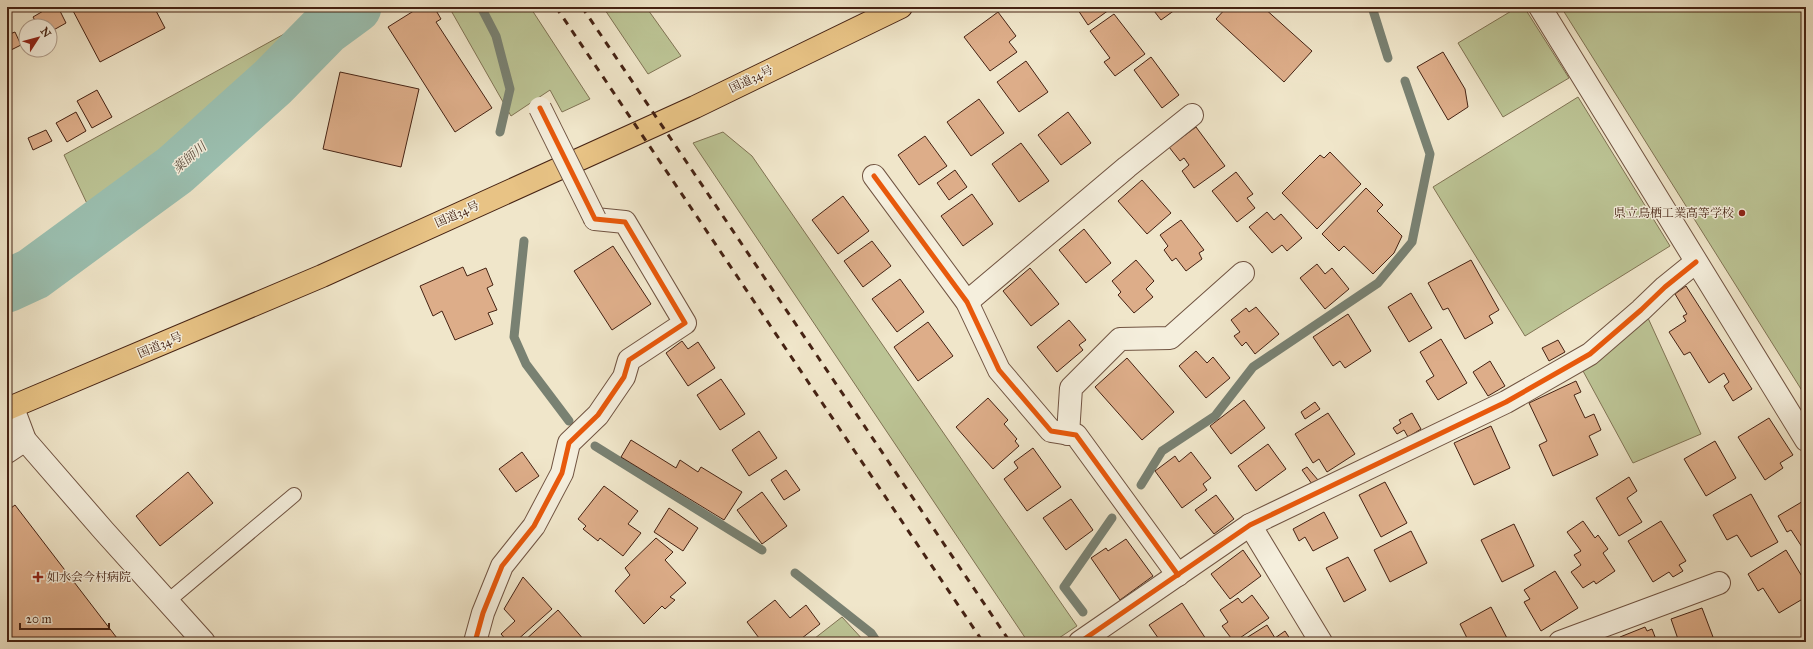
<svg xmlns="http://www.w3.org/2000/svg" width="1813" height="649" viewBox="0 0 1813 649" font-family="'IM FELL Great Primer','Noto Serif JP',serif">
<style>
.green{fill:#bcc495;stroke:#807354}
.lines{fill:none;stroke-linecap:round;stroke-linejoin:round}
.stream{stroke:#798172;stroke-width:9}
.river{stroke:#9bc0b1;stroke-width:53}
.building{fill:#ddad89;stroke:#452213}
.lane-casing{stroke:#705341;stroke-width:16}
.street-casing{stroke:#705341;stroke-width:24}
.highway-casing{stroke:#452213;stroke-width:24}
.lane{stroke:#f5efdd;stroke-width:14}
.street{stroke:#f5efdd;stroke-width:22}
.highway{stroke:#e8c385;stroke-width:22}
.rail{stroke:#452213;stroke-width:3;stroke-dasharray:7 7;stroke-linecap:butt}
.street-bridge-casing{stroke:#705341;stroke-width:24;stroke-linecap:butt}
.street-bridge{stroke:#f5efdd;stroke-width:22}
.cycleway-casing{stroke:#f5efdd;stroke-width:8}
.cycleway{stroke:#e8590c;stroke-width:5}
.poi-dot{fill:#8f2418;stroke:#f5efdd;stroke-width:1.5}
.labels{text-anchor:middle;stroke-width:3;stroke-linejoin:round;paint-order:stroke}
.street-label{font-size:12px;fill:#452213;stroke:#f5efdd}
.poi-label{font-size:12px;fill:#452213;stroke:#f5efdd;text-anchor:end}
.water-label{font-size:13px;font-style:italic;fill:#5f5142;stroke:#f5efdd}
</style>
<rect width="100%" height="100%" fill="#f0e6ca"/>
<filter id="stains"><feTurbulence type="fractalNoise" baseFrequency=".005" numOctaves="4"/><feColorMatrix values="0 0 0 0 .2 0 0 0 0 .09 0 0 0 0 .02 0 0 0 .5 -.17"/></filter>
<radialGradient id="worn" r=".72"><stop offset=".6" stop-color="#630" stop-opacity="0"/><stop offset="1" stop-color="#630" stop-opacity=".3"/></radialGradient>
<g class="green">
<path d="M449,7H530L590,99L562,112L550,90L511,116Z"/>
<path d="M603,7H646L681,56L648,74Z"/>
<path d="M1518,7H1524L1569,78L1503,117L1458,43Z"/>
<path d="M1561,7H1806V397Z"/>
<path d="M306,22L181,146L91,212L64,155Z"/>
<path d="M1578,97L1670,246L1525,336L1433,187Z"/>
<path d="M723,132L752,156L1077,626L1053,642H1028L693,143Z"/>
<path d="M1648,318L1701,434L1633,463L1583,371Z"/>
<path d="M842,617L865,642H810Z"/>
</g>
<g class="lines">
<g class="stream">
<path d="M481,7L496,36L510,89L500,132"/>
<path d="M1372,7L1388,58"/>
<path d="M524,241L514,337L526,364L569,421"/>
<path d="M595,446L762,550"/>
<path d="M1141,485L1162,451L1215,416L1253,367L1378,283L1412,242L1430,154L1405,81"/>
<path d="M795,573L871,633L877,642"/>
<path d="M1083,612L1064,587L1112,518"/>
</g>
<path class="river" d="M7,286L33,274L175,170L273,82L325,29L355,7"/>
</g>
<g class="building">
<path d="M50,7H58L66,23L50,32V26H38L33,17Z"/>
<path d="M71,7H154L165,28L100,62Z"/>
<path d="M163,7H174L166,11Z"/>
<path d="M420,7H434L441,19L436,22L492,108L455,132L388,27Z"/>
<path d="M1076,7H1107L1109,10L1088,25Z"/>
<path d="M1151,7H1179L1161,20Z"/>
<path d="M1227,7H1263L1312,51L1284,82L1216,19Z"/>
<path d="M998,12L1016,36L1009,42L1017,52L990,71L964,37Z"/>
<path d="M1114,14L1145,54L1115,76L1104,62L1110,58L1090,31Z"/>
<path d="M15,32L21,45L7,52V35Z"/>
<path d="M1443,52L1465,89L1468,107L1448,120L1417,67Z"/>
<path d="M1151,57L1179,95L1162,108L1134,70Z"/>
<path d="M1026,61L1048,92L1019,112L997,82Z"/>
<path d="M340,72L419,89L401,167L323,149Z"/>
<path d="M97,90L112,117L92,128L77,101Z"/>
<path d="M979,99L1004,133L971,156L947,122Z"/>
<path d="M76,112L86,131L67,142L56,123Z"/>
<path d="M1068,112L1091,143L1061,165L1038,135Z"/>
<path d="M1196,127L1225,166L1194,188L1182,171L1189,165L1184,158L1180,161L1169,147Z"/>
<path d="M46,130L52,141L33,150L28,138Z"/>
<path d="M925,136L947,166L919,185L898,155Z"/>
<path d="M1021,143L1049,181L1019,202L992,164Z"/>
<path d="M1330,152L1361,184L1317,229L1282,193L1320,155L1324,158Z"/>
<path d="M955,170L967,187L949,200L937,183Z"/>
<path d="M1236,172L1253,194L1247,198L1255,208L1237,222L1212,191Z"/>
<path d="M1142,180L1171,213L1147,234L1118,201Z"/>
<path d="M1366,188L1383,205L1377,211L1402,236L1394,253L1373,274L1344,246L1339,251L1322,234Z"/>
<path d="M972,194L993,224L963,246L941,216Z"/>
<path d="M843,196L869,231L838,254L812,220Z"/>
<path d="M1267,212L1274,220L1281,214L1302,238L1287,251L1282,245L1272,253L1249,227Z"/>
<path d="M1181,220L1204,250L1199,253L1202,259L1186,271L1176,258L1172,261L1164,250L1168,246L1160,235Z"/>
<path d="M1084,229L1111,263L1086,283L1059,250Z"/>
<path d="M872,241L891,266L863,287L844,261Z"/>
<path d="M613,246L651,304L612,330L574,271Z"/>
<path d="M1136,260L1154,281L1146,289L1153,297L1134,313L1118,295L1121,292L1112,281Z"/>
<path d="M1471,260L1499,310L1489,316L1493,323L1465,339L1448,308L1443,310L1428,283Z"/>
<path d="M1317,264L1325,274L1332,268L1349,289L1325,309L1300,278Z"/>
<path d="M463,267L467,276L486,268L493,285L487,288L497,310L488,313L493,324L455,340L442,311L433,316L420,286Z"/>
<path d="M1030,268L1059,304L1031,326L1003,291Z"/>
<path d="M900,279L924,312L897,332L872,299Z"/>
<path d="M1686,286L1752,389L1733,401L1724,386L1729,382L1724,373L1709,383L1690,352L1684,355L1669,332L1686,321L1683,316L1687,314L1675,294Z"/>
<path d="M1411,293L1432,328L1409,342L1388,307Z"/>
<path d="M1256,307L1279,334L1255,354L1246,342L1242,346L1234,336L1240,332L1231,320L1246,308L1249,312Z"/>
<path d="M1348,314L1371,351L1345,368L1340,361L1333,366L1313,337Z"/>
<path d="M1069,320L1086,340L1079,345L1083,350L1057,372L1037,347Z"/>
<path d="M928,322L953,356L918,381L894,347Z"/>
<path d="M1441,339L1467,383L1438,400L1426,381L1434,376L1420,352Z"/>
<path d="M1558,340L1565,352L1549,361L1542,348Z"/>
<path d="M682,341L688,349L698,342L715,368L688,386L666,353Z"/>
<path d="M1196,351L1207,363L1213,357L1230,378L1206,398L1179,366Z"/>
<path d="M1127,358L1174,412L1142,440L1095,387Z"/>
<path d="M1490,361L1505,386L1488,396L1473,372Z"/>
<path d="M721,379L745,414L720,430L697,395Z"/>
<path d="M1576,381L1581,392L1574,395L1585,418L1594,414L1601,430L1589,436L1598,455L1553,476L1539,445L1547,441L1529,403Z"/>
<path d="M988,398L1008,420L1004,424L1017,439L1015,441L1019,446L993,469L956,427Z"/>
<path d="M1244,400L1265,428L1231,454L1210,426Z"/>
<path d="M1315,402L1320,409L1305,419L1301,412Z"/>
<path d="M1328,413L1355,454L1327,472L1319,459L1313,463L1295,434Z"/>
<path d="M1412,413L1421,429L1408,437L1404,430L1397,434L1393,428L1401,423L1399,420Z"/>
<path d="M1769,418L1793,455L1780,463L1783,468L1765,480L1738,437Z"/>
<path d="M1491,426L1510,468L1474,485L1454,443Z"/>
<path d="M759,431L777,458L749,476L732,450Z"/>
<path d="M631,440L676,468L680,460L698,472L701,467L742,492L724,520L621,457Z"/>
<path d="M1715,441L1736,478L1706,496L1684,459Z"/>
<path d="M1268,444L1286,469L1256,491L1238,466Z"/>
<path d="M1033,448L1061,487L1027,511L1004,479L1018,468L1014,462Z"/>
<path d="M522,452L539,476L516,492L499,469Z"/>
<path d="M1191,452L1211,478L1203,484L1207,490L1182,508L1155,471L1175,456L1179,462Z"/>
<path d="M1307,467L1318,480L1312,484L1302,470Z"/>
<path d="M786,470L800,490L784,500L771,480Z"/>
<path d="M188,472L213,503L160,546L136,516Z"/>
<path d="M1629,477L1637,491L1627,498L1642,522L1619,536L1596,498Z"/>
<path d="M1385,482L1407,523L1381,537L1359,495Z"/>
<path d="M604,486L638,511L628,524L641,533L623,556L600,538L598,541L583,529L586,526L578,519Z"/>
<path d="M762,492L787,526L762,544L737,510Z"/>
<path d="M1751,494L1778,542L1751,557L1737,535L1727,540L1713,515Z"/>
<path d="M1216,495L1234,519L1214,534L1195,510Z"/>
<path d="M1071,499L1093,530L1066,550L1043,518Z"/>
<path d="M1805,500L1806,544L1802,547L1791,530L1787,532L1778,516Z"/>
<path d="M15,505L120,642H7V511Z"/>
<path d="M669,508L698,528L683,551L654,532Z"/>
<path d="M1324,512L1338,538L1313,551L1305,537L1299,541L1293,529Z"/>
<path d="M1583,521L1595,538L1598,535L1608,549L1603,553L1615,571L1596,584L1594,581L1583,588L1571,572L1581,565L1574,555L1581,551L1567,532Z"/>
<path d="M1661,521L1686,561L1679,565L1683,571L1673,577L1669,572L1653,582L1628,541Z"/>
<path d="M1514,524L1534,566L1502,582L1481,540Z"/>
<path d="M1411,531L1427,563L1390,582L1374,550Z"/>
<path d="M656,538L673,552L665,560L686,583L670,597L675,600L665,609L662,606L644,624L615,591L630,575L625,568Z"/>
<path d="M1126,539L1153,576L1120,600L1091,558L1106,548L1108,551Z"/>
<path d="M1243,550L1261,576L1230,599L1211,574Z"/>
<path d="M1786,550L1806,583V597L1779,613L1763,588L1758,591L1748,574Z"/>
<path d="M1348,557L1366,590L1344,602L1326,568Z"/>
<path d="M1555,571L1578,608L1541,631L1524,602L1530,599L1524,590Z"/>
<path d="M523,577L552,609L515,642H508L501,634L515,621L504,609Z"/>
<path d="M1252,595L1269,618L1234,642L1222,626L1228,622L1220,610L1238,598L1242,603Z"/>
<path d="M775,600L790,618L806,605L820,624L797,642H762L747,622Z"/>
<path d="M1182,603L1208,642H1161L1149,625Z"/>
<path d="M1491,607L1509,642H1469L1460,624Z"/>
<path d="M1702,608L1713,637L1704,640L1705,642H1679L1671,619Z"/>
<path d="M558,610L585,641L523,642Z"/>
<path d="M1267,625L1275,638L1285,631L1292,642H1245L1243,640Z"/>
<path d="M1645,627L1647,631L1652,629L1657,642H1622L1620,637Z"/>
<path d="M652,638L656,642H648Z"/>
<path d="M1790,639L1792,642H1782Z"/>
</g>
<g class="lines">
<defs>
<path id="lane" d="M168,601L294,495"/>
<g id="street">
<path d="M1540,7L1806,440"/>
<path d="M874,176L967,302L999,370L1051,431L1076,435L1178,575"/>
<path d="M967,302L1127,167L1192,115"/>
<path d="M13,408L25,440L104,531L204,642"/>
<path d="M1068,434L1071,388L1120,339L1170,338L1243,273"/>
<path d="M7,452L25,440"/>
<path d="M1250,525L1321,642"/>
<path d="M475,642L483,613L502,566L534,526L562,473L569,443L598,415L624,377L629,360L685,323L625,222L595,219"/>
<path d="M1080,642L1250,525L1506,402L1590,354L1641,310L1665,287L1696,262"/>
<path d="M1560,642L1719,583"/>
</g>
<path id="highway" d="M7,409L322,276L695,107L901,7"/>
</defs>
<use href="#lane" class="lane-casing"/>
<use href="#street" class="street-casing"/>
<use href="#highway" class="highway-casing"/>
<use href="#lane" class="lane"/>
<use href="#street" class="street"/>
<use href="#highway" class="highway"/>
<g class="rail">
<path d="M556,7L983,642"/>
<path d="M582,7L1010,642"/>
</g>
<defs>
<path id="street-bridge" d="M540,108L595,219"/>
</defs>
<use href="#street-bridge" class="street-bridge-casing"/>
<use href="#street-bridge" class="street-bridge"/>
<defs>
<g id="cycleway">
<path d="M874,176L967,302L999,370L1051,431L1076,435L1178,575"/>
<path d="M475,642L483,613L502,566L534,526L562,473L569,443L598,415L624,377L629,360L685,323L625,222L595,219L540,108"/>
<path d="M1080,642L1250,525L1506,402L1590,354L1641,310L1665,287L1696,262"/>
</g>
</defs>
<use href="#cycleway" class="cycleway-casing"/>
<use href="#cycleway" class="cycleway"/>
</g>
<g class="poi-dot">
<circle cx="1742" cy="213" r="4"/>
<path d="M36 571h4v4h4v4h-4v4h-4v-4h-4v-4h4z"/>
</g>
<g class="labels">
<g class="street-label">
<text transform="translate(751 79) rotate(-26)" y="4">国道34号</text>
<text transform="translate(457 214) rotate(-24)" y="4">国道34号</text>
<text transform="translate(160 345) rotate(-23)" y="4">国道34号</text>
</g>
<g class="poi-label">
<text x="1734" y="217">県立鳥栖工業高等学校</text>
<text x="47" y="581" text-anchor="start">如水会今村病院</text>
</g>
<g class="water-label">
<text transform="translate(189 157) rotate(-41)" y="5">薬師川</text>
</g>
</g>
<rect width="1813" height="649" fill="none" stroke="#f0e6ca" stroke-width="24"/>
<rect x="8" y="8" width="1797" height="633" fill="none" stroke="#452213" stroke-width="2"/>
<rect x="12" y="12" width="1789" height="625" fill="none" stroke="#452213"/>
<g transform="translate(38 38) rotate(54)"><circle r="19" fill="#f5efdd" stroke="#af9d8c"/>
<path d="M0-3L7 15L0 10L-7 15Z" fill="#8f2418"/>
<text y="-6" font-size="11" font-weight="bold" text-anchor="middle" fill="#452213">N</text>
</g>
<path d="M20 623v6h89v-6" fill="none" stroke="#452213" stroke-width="2"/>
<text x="26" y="623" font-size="12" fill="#452213" stroke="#f5efdd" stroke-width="3" paint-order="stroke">20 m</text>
<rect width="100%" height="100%" filter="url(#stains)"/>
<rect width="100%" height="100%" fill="url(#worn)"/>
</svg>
